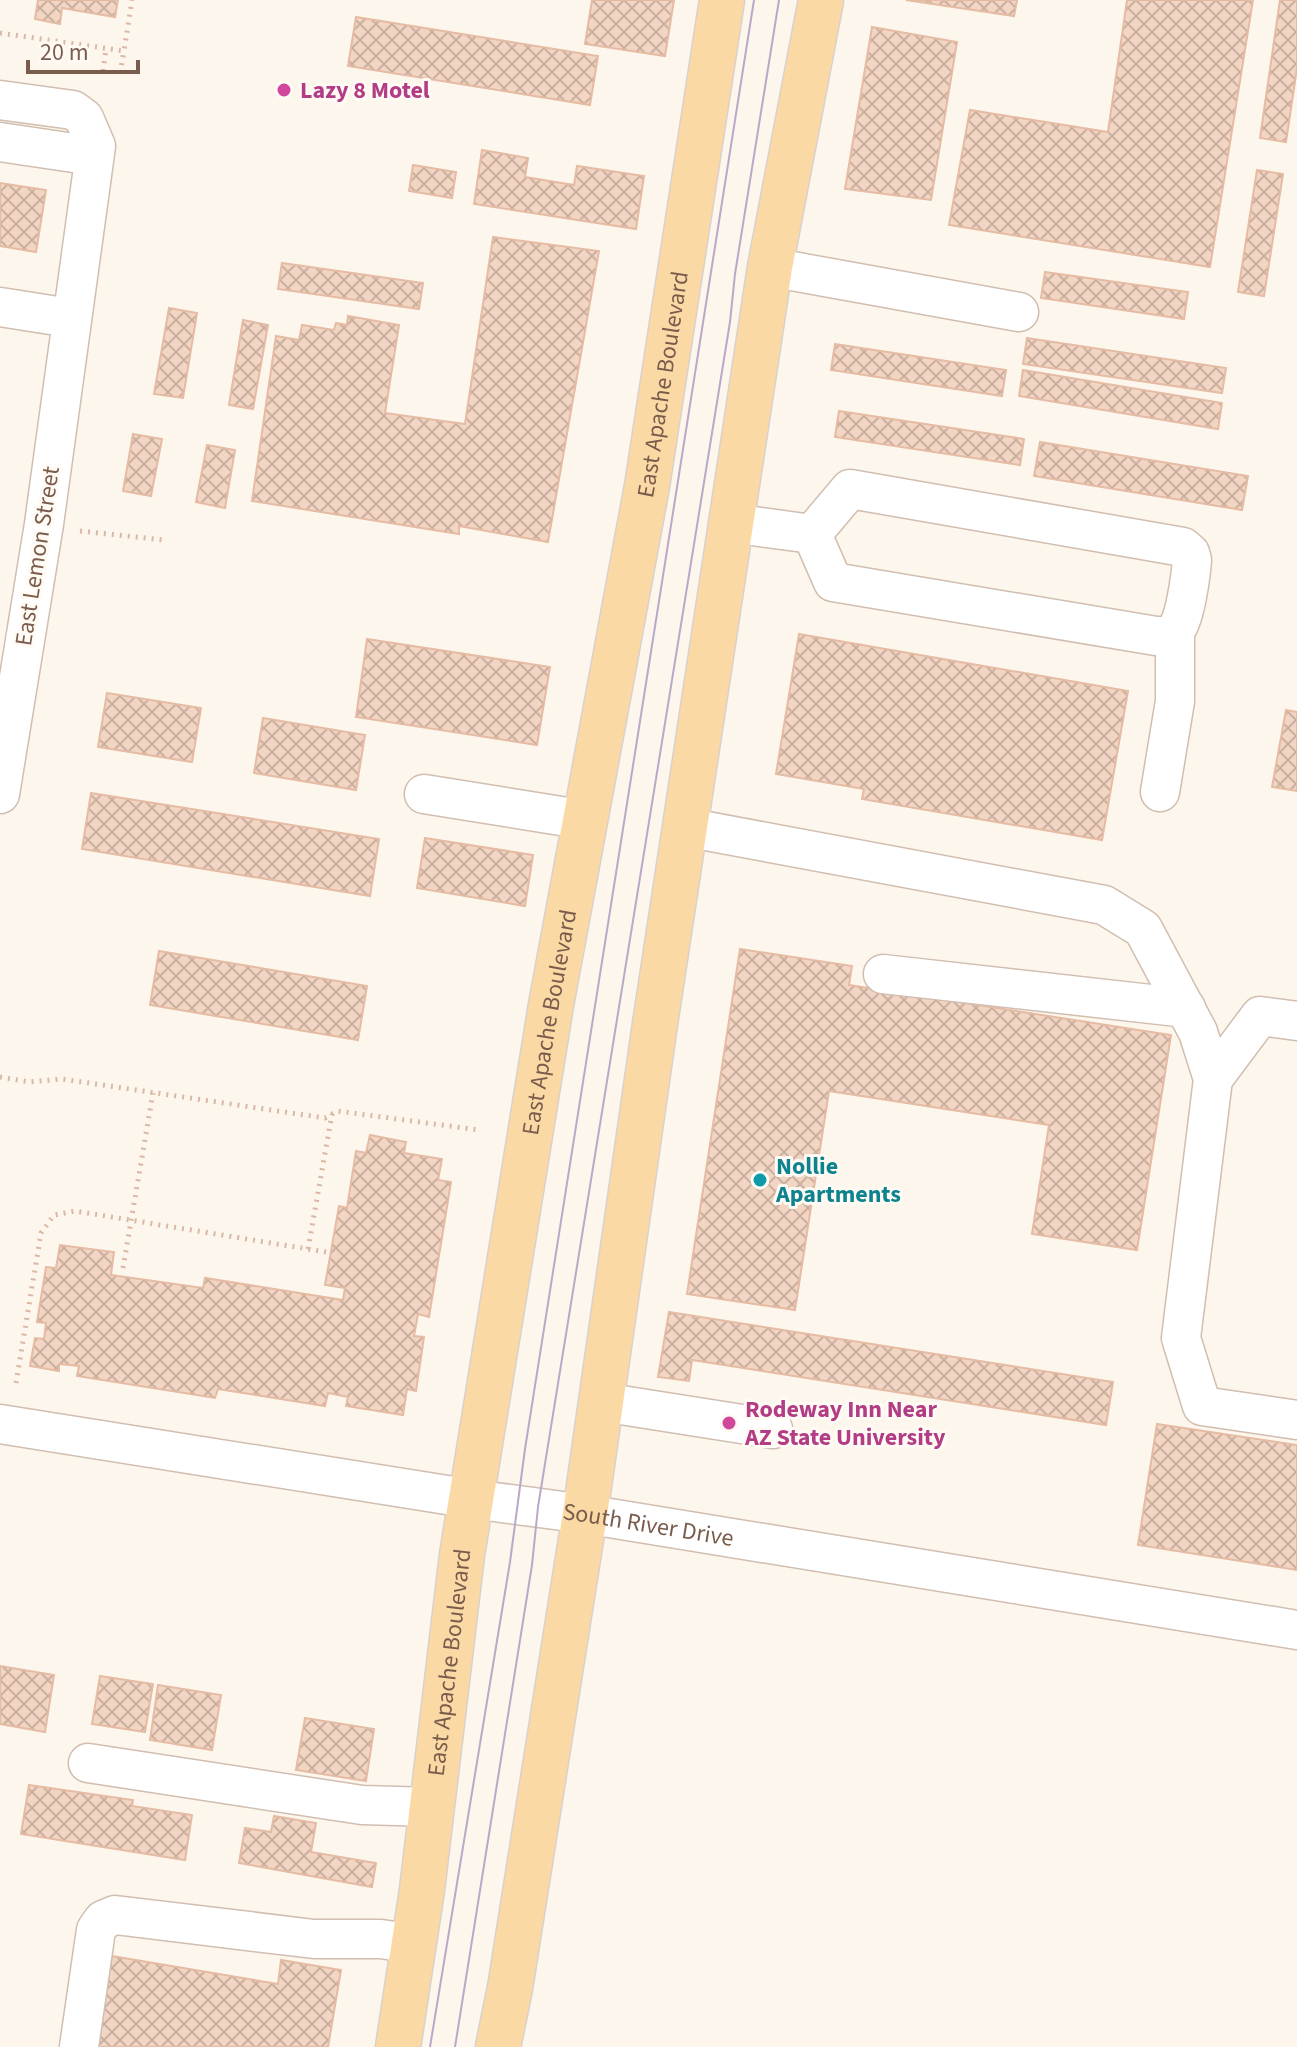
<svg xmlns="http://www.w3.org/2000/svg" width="1297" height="2047" viewBox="0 0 1297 2047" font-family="'Source Sans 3',sans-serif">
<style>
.building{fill:url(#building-cross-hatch);stroke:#e6bba3;stroke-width:2}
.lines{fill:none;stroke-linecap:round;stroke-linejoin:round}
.minor-casing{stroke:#d1beb0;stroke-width:41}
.major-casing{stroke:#dad1cd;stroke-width:47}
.path{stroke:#d9b8a5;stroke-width:5;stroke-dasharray:2 6;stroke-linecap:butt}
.minor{stroke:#fff;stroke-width:38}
.major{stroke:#fbd9a5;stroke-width:44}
.tram{stroke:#b9a8c9;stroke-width:2}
.hotel-dot{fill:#d1479c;stroke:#fffaf3;stroke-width:3}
.culture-dot{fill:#0f9aa8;stroke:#fffaf3;stroke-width:3}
.labels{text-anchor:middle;stroke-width:6;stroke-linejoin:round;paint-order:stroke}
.hotel-label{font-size:24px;font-weight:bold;fill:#b23c85;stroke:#fffaf3;text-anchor:start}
.street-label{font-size:24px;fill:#7a5c4d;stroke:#fffaf3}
.culture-label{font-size:24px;font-weight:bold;fill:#0d838f;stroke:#fffaf3;text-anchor:start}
</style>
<defs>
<pattern id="building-cross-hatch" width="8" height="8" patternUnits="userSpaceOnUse" patternTransform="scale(2)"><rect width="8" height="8" fill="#f3d5c3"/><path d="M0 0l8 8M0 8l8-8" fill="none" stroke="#cab0a1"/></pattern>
</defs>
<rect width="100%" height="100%" fill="#fdf6ec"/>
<g class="building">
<path d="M38,0H118L115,17L62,8L60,24L35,19Z"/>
<path d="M592,0H674L665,56L585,44Z"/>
<path d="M906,0H1017L1014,16Z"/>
<path d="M1127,0H1253L1210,267L949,225L970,110L1108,132Z"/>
<path d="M1280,0H1297V68L1286,142L1260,138Z"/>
<path d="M356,17L598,56L590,105L348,66Z"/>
<path d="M872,27L957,42L931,200L845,189Z"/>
<path d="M482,150L528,158L525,177L574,185L577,166L644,176L636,229L474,204Z"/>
<path d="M413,165L456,172L452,198L409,191Z"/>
<path d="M1257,170L1283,174L1264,296L1238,292Z"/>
<path d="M0,183L46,190L36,252L0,246Z"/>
<path d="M493,237L599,251L548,542L459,526V534L252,501L276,336L299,340L302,325L334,330L336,323L347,325L348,316L399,325L385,413L465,424Z"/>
<path d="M282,263L423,283L419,309L278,289Z"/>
<path d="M1045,272L1188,292L1184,319L1041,298Z"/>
<path d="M169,308L197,313L183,398L154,394Z"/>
<path d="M243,320L268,325L253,409L229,405Z"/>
<path d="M1027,338L1226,368L1222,393L1023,364Z"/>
<path d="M835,344L1006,370L1002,396L831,370Z"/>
<path d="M1023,370L1222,403L1218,429L1019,396Z"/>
<path d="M839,411L1024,439L1020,465L835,437Z"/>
<path d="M133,434L162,439L151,496L123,491Z"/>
<path d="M1040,442L1248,476L1242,510L1034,476Z"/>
<path d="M207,445L235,450L225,508L196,502Z"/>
<path d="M799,634L1128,691L1102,840L862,799L864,789L776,774Z"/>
<path d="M367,639L550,667L537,745L356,717Z"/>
<path d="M107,693L201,708L192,762L98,747Z"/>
<path d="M1286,710L1297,712V791L1272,787Z"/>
<path d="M263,718L365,735L356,790L254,773Z"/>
<path d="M91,793L379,839L370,896L82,849Z"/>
<path d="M425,838L533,855L525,906L417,888Z"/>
<path d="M740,949L852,966L849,985L1171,1035L1137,1250L1032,1234L1049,1125L829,1091L795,1310L687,1294Z"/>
<path d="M159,951L367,986L358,1040L150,1005Z"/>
<path d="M370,1135L406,1142L404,1153L442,1159L438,1180L451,1182L429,1317L418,1314L414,1336L424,1337L416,1391L407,1389L403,1415L346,1406L348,1397L328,1393L325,1406L218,1389L215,1398L77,1376L79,1366L59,1364V1371L30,1366L35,1338L44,1339L46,1323L37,1322L46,1267L56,1268L60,1245L114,1252L111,1275L203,1288L205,1278L343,1300L345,1288L325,1285L339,1206L347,1208L356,1151L366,1153Z"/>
<path d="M669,1312L1113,1382L1106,1425L692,1360L689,1381L658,1377Z"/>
<path d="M1157,1424L1297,1445V1570L1138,1545Z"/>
<path d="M0,1666L54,1675L45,1732L0,1724Z"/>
<path d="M100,1676L153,1684L145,1732L92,1724Z"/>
<path d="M158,1685L221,1695L212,1750L150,1740Z"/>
<path d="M305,1718L374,1729L366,1781L296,1770Z"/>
<path d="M29,1785L133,1800L132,1806L192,1815L185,1860L21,1834Z"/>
<path d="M274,1816L316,1823L311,1852L376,1863L372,1887L239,1863L245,1828L271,1832Z"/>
<path d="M112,1956L278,1984L281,1960L341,1970L328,2047H97Z"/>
</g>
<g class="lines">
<defs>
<g id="minor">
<path d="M0,100L73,110L84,118L96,146L44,524L0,794"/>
<path d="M0,142L94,156"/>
<path d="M770,267L1019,312"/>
<path d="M0,307L70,318"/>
<path d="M850,489L1183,547L1190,553L1192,560C1191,573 1185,622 1175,631C1171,636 1162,636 1156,636L833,582L812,534Z"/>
<path d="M731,523L812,534"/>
<path d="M1160,792L1175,701V632"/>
<path d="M424,794L586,820"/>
<path d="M685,827L1104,905L1143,929L1198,1032L1213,1079L1181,1338L1202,1406L1297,1420"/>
<path d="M883,974L1186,1008"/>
<path d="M1213,1079L1260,1016L1297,1021"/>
<path d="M602,1402L773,1429"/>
<path id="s1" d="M0,1424L472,1499L585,1514L1297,1630"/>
<path d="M88,1763L362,1805L432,1807"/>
<path d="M79,2047L96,1930L103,1920L115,1915L314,1939H381L414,1944"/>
</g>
<g id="major">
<path id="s2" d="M398,2047L422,1890L462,1555L551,1005L647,486L722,0"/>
<path d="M498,2047L510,1988L585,1514L655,1024L770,267L821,0"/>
</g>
</defs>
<use href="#minor" class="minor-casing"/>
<use href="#major" class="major-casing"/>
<g class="path">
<path d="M0,33L124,51L132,0"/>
<path d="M103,71L106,49"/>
<path d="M120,73L124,51"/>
<path d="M80,531L164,540"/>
<path d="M0,1077L29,1082L62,1079L325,1118L337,1111L479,1130"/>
<path d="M308,1249L332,1114"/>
<path d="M123,1268L153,1093"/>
<path d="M16,1383L41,1233L54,1215L75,1211L326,1252"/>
</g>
<use href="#minor" class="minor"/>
<use href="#major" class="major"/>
<g class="tram">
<path d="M430,2047L510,1562L525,1449L754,0"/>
<path d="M455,2047L532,1565L538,1507L730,322L735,274L779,0"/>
</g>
</g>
<g class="hotel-dot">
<circle cx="284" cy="90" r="8"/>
<circle cx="729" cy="1423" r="8"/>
</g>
<circle class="culture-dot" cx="760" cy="1180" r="8"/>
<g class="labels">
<g class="hotel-label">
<text x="300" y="98">Lazy 8 Motel</text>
<text x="745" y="1417">Rodeway Inn Near<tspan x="745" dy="28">AZ State University</tspan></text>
</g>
<g class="street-label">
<text dy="8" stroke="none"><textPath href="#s2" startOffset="1684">East Apache Boulevard</textPath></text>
<text transform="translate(37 556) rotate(-81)" y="8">East Lemon Street</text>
<text dy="8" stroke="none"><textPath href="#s2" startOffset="1036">East Apache Boulevard</textPath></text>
<text dy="8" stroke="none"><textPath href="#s1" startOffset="656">South River Drive</textPath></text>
<text dy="8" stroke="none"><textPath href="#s2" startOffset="388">East Apache Boulevard</textPath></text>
</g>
<g class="culture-label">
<text x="776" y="1174">Nollie<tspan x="776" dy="28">Apartments</tspan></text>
</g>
</g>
<path d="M28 60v12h110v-12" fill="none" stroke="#7a5c4d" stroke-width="4"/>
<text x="40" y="60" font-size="24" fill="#7a5c4d" stroke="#fffaf3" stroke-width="6" paint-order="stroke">20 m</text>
</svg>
